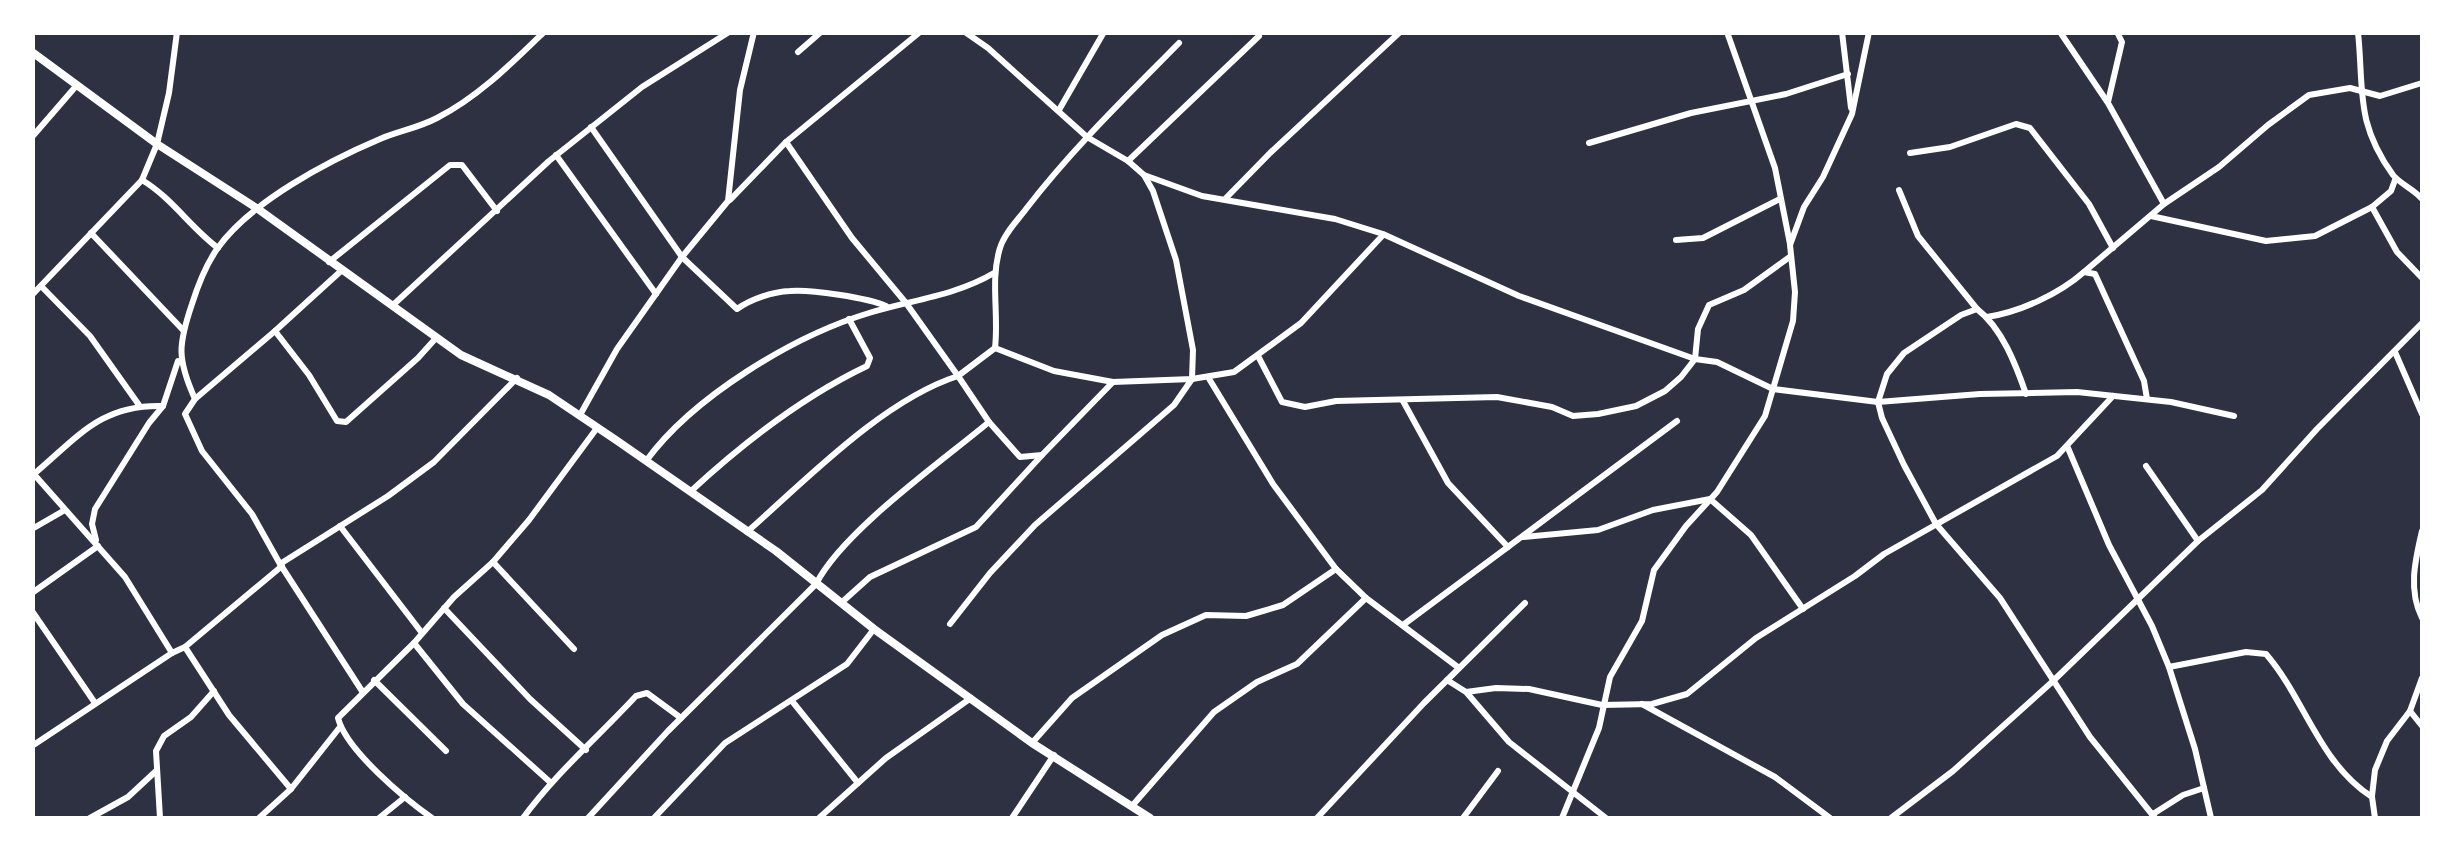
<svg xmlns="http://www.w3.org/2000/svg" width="2455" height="851" viewBox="0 0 2455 851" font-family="Karla,sans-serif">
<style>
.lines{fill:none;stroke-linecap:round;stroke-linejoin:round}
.minor{stroke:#fff;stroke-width:6}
.tertiary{stroke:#fff;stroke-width:8}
</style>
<rect width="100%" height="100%" fill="#2d3142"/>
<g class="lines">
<g class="minor">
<path d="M1727,32L1775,168L1790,244"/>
<path d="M1842,32L1851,108"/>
<path d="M2060,32L2108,103L2164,204"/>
<path d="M2358,32C2364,91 2355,122 2393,175C2400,184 2414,189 2422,199"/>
<path d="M798,52L821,32"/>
<path d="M2108,102L2122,42L2117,32"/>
<path d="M1059,110L1104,32"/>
<path d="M591,127L682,257L737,309C751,299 772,292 790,291C809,289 869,298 886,306"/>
<path d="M32,137L77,85"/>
<path d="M1589,143L1691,113L1786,94L1848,74"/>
<path d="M1910,153L1950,147L2016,124L2030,128L2089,204L2113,248"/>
<path d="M556,155L656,294"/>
<path d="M1128,161L1259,36"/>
<path d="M1144,175L1202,196L1335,219L1383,234L1519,296L1695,359L1717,362L1773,389L1878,402L1980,394L2077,392L2171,402L2234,416"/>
<path d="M142,180C172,198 190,227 218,248"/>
<path d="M1899,190L1918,236L1977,309"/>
<path d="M1226,198L1270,153L1400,32"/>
<path d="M730,200L786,142L920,32"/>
<path d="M2372,207L2397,252L2422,278"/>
<path d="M2151,216L2266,241L2315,236L2372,207L2391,191L2395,180"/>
<path d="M91,233L183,330"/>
<path d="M1676,240L1703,238L1780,199"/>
<path d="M329,262L450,165H462L497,211"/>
<path d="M341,271L275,331L309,375L337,421L346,422L418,358L436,338"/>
<path d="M2084,272L2164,204L2219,167L2268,125L2309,95L2350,88L2380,96L2422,83"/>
<path d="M41,286L90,336L139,405"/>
<path d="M32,295L142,180L157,144L169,93L177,32"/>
<path d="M393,305L549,161L642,87L729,32"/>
<path d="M1987,317C2020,312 2059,294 2084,272L2095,274L2144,381L2147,399"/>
<path d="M995,348L1054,371L1113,382L1192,379L1234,372L1301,323L1383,235"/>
<path d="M2395,352L2422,414"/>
<path d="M1258,356L1282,402L1305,407L1336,401L1497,397L1552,407L1573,416L1598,414L1636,406L1665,391L1681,377L1695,359L1698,329L1709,305L1744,290L1791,256"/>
<path d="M1208,377L1273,484L1336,569L1366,598L1459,668"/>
<path d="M2026,394C2016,365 2002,328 1977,309L1961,315L1904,353L1887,374L1878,402L1882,418L1904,465L1936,524L2000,598L2090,737L2155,818"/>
<path d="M195,399L275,331"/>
<path d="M1403,401L1448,483L1508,547"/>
<path d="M580,415L617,349L682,257L728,201L740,90L754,32"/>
<path d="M989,422L1020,457L1042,455L1112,383"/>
<path d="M2068,448L2109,545L2152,626L2169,667L2195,749L2211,818"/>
<path d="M646,461C693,397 793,336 869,313C911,300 955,296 994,273"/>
<path d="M2146,466L2198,541"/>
<path d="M32,472L125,577L172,653L185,647L282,566"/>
<path d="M34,474C78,437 101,404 163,406"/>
<path d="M690,492C743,443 802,397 867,366L870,358L849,319"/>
<path d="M340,526L422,633"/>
<path d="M32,529L65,510"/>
<path d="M2422,531C2415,561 2408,590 2422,618"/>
<path d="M747,532C806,480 883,400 958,376L906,303L852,238L786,142"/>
<path d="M1523,537L1598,530L1653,510L1710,499L1751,535L1803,609"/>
<path d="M96,540L92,524L95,509L149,423L163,406L178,361"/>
<path d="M493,562L574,649"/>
<path d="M280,564L388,496L434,462L517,378"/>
<path d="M32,593L98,546"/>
<path d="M841,603L870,577L976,527L1042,455"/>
<path d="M444,608L530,699L586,750"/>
<path d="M32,611L95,703"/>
<path d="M950,624L990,573L1035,525L1174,405L1192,379L1193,350L1176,260L1153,191L1144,175L1128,161L1087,137L988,48L965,32"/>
<path d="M1403,625L1677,421"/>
<path d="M414,643L463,704L550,782"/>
<path d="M185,647L229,715L291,789L340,727"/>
<path d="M2169,667L2246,652L2266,654C2305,699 2319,763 2372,797L2375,818"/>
<path d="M374,680L446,751"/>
<path d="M1447,680L1466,692L1496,688L1529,689L1602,705L1652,704L1687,694L1756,638L1855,576L1884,554L2057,456L2113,396"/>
<path d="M362,691L280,564L252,514L202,451L185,414L195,399C177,359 178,345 192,304C198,285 206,265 217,249C250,202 328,161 380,139C399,131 418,128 437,118C478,97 511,64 544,32"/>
<path d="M1467,693L1509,742L1606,818"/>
<path d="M792,701L858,783"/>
<path d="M1642,704L1775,777L1830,818"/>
<path d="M2410,711L2422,726"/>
<path d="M1032,743L1072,698L1162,635L1206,615L1246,616L1283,605L1336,569"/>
<path d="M32,746L172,653"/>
<path d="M2372,796L2375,770L2387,741L2410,711L2422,678"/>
<path d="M1132,806L1214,712L1257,682L1297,664L1366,598"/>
<path d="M2153,814L2183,795L2204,788"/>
<path d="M90,818L128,797L156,771"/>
<path d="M160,818L156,751L164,736L191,717L214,691"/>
<path d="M259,818L291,789"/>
<path d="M379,818L405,797"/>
<path d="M432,818C405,799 346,750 338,718L414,643L454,597L493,562L529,520L597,428"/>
<path d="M523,818C556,773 598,737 636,696L647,693L681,718"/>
<path d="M588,818L668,731L816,584C843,531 941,462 989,422L958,376L995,348C999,314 990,280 1000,248C1004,234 1017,221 1026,209C1072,149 1126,97 1179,43"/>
<path d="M654,818L725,743L847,664L874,629"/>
<path d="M819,818L886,758L971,698"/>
<path d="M1012,818L1054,755"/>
<path d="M1317,818L1424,703L1525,603"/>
<path d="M1463,818L1498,771"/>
<path d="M1562,818L1599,728L1610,677L1642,621L1654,570L1686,526L1717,492L1765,416L1793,321L1795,292L1790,245L1804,207L1823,177L1852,114L1869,32"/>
<path d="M1891,818L1953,771L2052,682L2198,541L2262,490L2317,429L2422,323"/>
</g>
<path class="tertiary" d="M32,52L157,144L258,209L461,355L549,395L616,440L776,551L874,629L1032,743L1150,818"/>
</g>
<rect width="2455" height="851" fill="none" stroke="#ffffff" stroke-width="70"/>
</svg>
